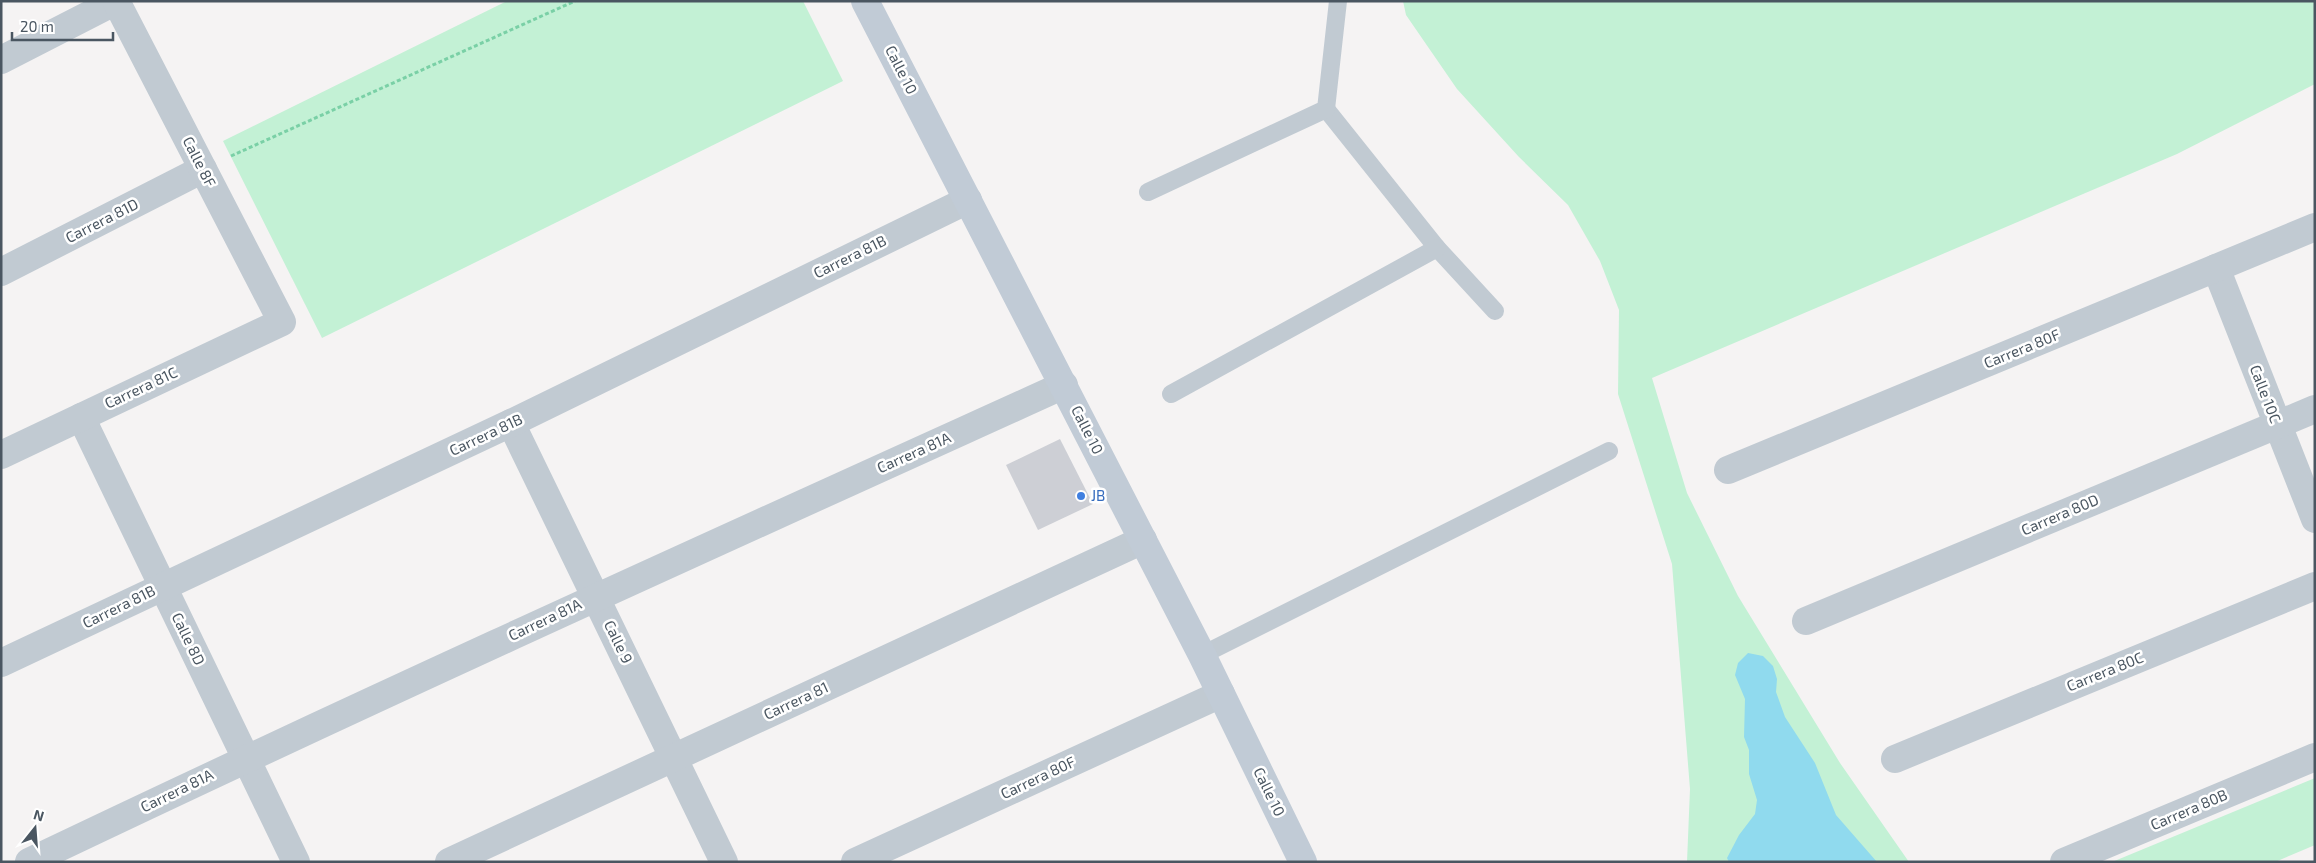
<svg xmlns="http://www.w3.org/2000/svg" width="2316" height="863" viewBox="0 0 2316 863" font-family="'Exo 2',sans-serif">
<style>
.green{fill:#c3f1d5}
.water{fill:#90daee}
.building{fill:#cdcfd5}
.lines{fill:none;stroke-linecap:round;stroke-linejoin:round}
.path{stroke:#7ad0a6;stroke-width:3;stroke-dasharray:4 2.5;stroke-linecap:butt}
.lane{stroke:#c1cad2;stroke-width:18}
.street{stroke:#c1cad2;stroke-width:28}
.secondary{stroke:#c1cbd6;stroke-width:28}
.shop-dot{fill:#3f7fe0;stroke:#fff;stroke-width:2}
.labels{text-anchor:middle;stroke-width:5;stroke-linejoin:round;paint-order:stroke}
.street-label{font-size:15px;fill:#4a5661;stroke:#fff}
.shop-label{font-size:15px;fill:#366cbe;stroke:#fff;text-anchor:start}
</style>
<rect width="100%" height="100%" fill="#f5f3f3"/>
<g class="green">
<path d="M507,1H803L843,81L322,338L223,141Z"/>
<path d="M1403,1H2315V84L2177,154L1652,378L1687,493L1738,596L1840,763L1909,862H1687L1690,789L1672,564L1618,394L1619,310L1600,261L1568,205L1519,157L1457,89L1406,15Z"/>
<path d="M2315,778V845L2275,862H2112Z"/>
</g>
<path class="water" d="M1748,653L1763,656L1773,666L1777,679L1776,692L1785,717L1815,763L1836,815L1877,862H1729L1727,858L1739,835L1755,814L1757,800L1749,774V750L1744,737L1745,699L1735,675L1738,663Z"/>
<path class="building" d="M1060,439L1093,504L1038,530L1006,465Z"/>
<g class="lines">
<path class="path" d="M231,156L575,1"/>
<g class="lane">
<path d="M1326,109L1437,248L1495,311"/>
<path d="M1148,192L1326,109L1338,1"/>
<path d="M1171,394L1437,248"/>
<path d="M1202,655L1609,451"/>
</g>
<g class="street">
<path d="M1,60L116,1"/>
<path d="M2216,268L2315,519"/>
<path d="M1,272L203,169"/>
<path d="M81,417L296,862"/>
<path d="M511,423L724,862"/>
<path d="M1,455L282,322L116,1"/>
<path d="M1728,470L2315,227"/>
<path d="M1806,621L2315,409"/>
<path d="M1,663L511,423L968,200"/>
<path d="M1895,759L2315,586"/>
<path d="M29,862C372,698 718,542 1064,385"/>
<path d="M449,862L1143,540"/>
<path d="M855,862L1221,694"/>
<path d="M2064,862L2315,757"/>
</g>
<path class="secondary" d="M865,1L1202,655L1303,862"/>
</g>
<circle class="shop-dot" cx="1081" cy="496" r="5"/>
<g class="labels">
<g class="street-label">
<text transform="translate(901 70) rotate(63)" y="5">Calle 10</text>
<text transform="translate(199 162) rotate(63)" y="5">Calle 8F</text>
<text transform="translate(102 221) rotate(-27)" y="5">Carrera 81D</text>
<text transform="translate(850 257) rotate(-26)" y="5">Carrera 81B</text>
<text transform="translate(2022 349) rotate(-22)" y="5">Carrera 80F</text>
<text transform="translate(141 388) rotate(-25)" y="5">Carrera 81C</text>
<text transform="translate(2265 394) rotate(69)" y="5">Calle 10C</text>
<text transform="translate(1087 430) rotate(63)" y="5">Calle 10</text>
<text transform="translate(486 435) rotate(-25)" y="5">Carrera 81B</text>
<text transform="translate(914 453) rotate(-24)" y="5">Carrera 81A</text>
<text transform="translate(2060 515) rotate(-23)" y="5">Carrera 80D</text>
<text transform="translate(119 607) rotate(-26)" y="5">Carrera 81B</text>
<text transform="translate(545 620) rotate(-25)" y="5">Carrera 81A</text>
<text transform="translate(188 639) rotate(64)" y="5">Calle 8D</text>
<text transform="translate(618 642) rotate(64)" y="5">Calle 9</text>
<text transform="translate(2105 672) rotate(-22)" y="5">Carrera 80C</text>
<text transform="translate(796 701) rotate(-25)" y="5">Carrera 81</text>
<text transform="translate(1038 778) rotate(-25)" y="5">Carrera 80F</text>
<text transform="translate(177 791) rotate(-26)" y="5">Carrera 81A</text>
<text transform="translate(1269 792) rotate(64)" y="5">Calle 10</text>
<text transform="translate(2189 810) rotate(-23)" y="5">Carrera 80B</text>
</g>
<g class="shop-label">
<text x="1091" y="501">JB</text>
</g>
</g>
<rect width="2316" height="863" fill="none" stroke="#4a5661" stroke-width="5"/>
<g transform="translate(35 828) rotate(17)" stroke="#ffffff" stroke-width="4" paint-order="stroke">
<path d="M0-4L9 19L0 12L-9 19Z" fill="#4a5661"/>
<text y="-8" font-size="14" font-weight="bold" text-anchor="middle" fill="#4a5661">N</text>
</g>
<path d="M12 32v8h101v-8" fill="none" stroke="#4a5661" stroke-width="2.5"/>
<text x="20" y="32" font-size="15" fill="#4a5661" stroke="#ffffff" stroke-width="4" paint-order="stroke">20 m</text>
</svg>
